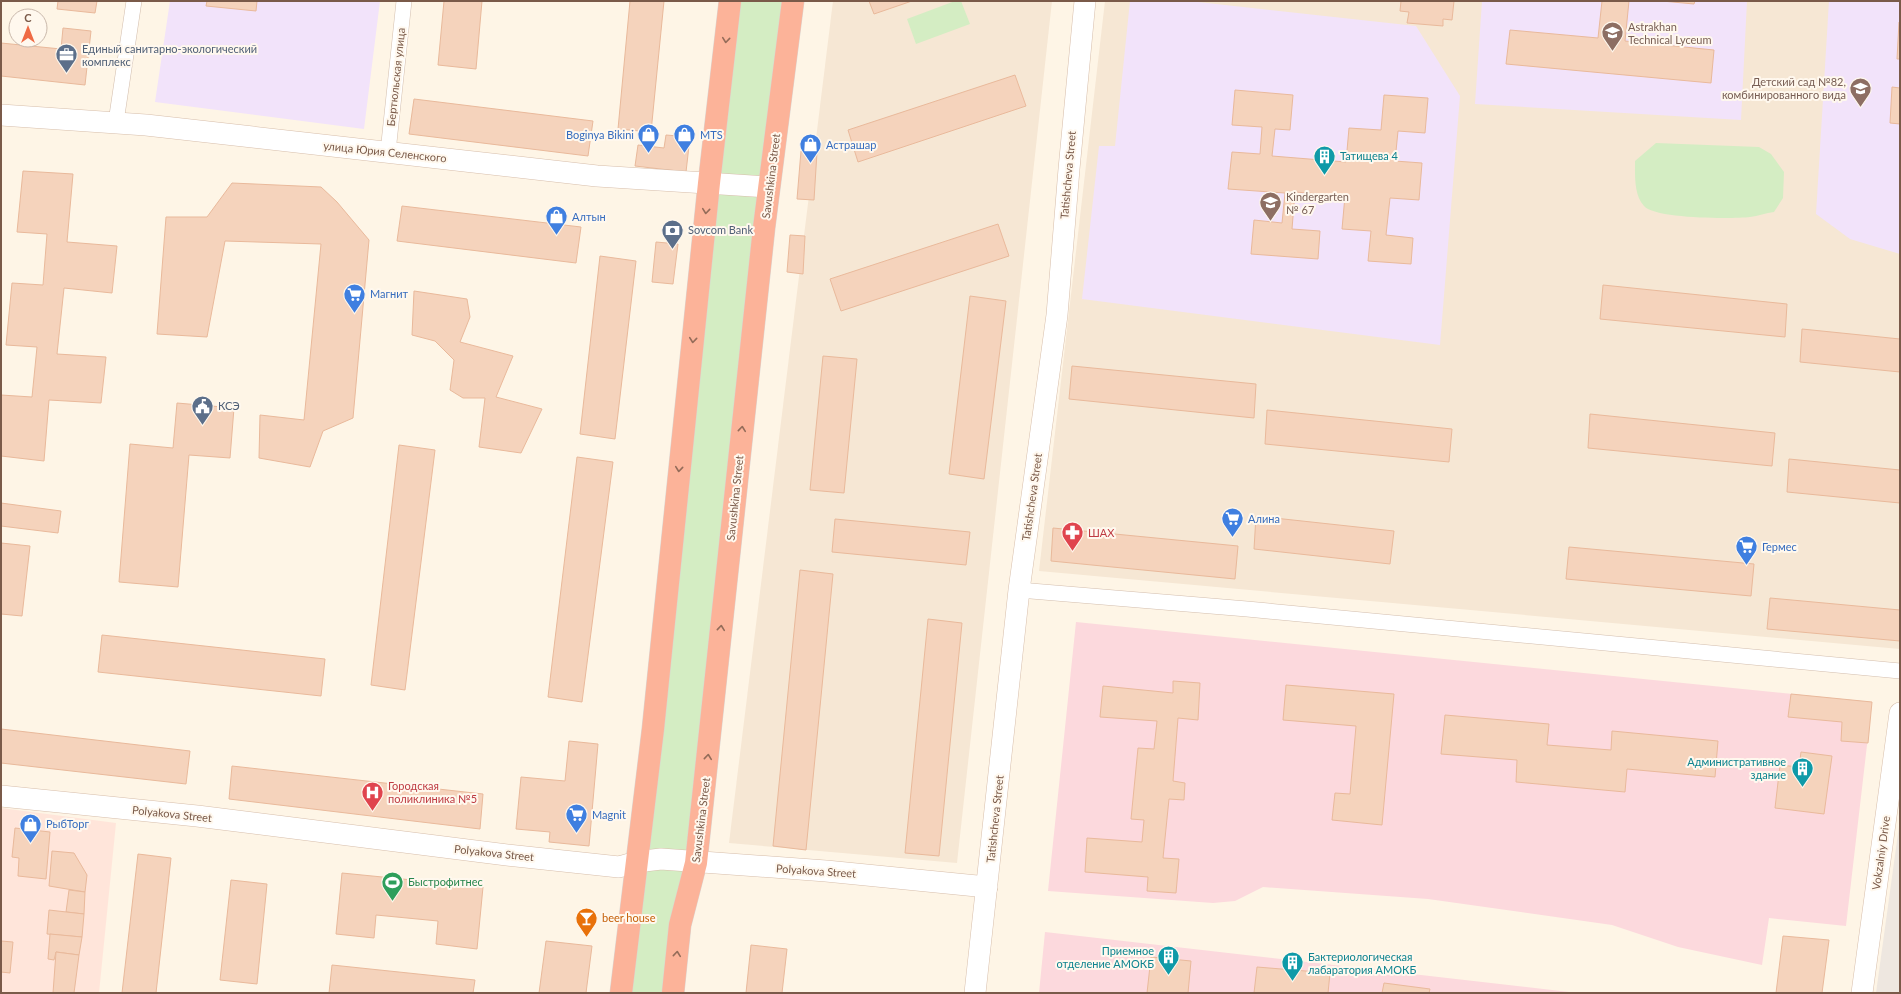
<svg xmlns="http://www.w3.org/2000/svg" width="1901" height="994" viewBox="0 0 1901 994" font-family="Lato,sans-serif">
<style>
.residential{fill:#f6e7d4}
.commercial{fill:#ffe5da}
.industrial{fill:#eee7e0}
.education{fill:#f2e3fa}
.medical{fill:#fcd9dd}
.green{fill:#d4edc3}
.building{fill:#f5d3bc;stroke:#e9b99b}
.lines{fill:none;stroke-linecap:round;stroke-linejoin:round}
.street-casing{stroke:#d3beae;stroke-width:16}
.secondary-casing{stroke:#d7beab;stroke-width:22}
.highway-casing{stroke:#dcd4d0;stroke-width:23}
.street{stroke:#fff;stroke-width:15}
.secondary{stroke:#fff;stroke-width:21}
.highway{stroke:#fcb399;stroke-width:22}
.oneway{stroke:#946c59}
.labels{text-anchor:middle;stroke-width:4;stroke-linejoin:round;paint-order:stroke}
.education-label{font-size:11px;fill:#785e54;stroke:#fff8ee;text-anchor:start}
.service-label{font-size:11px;fill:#4e5e75;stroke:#fff8ee;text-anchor:start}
.street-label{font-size:11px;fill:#7a5a49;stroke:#fff8ee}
.shop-label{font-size:11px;fill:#366cbe;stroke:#fff8ee;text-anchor:start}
.culture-label{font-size:11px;fill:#0d838f;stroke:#fff8ee;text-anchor:start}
.health-label{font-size:11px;fill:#be3a42;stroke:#fff8ee;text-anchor:start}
.leisure-label{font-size:11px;fill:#27864d;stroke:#fff8ee;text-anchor:start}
.food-label{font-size:11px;fill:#c56008;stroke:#fff8ee;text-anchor:start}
</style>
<rect width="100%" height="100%" fill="#fef5e6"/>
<g class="residential">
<path d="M833,1H1052L957,863L729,843Z"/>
<path d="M1105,1H1900V649L1039,571Z"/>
</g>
<path class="commercial" d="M1,808L116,823L99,993H1Z"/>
<path class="industrial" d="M1900,819V993H1876Z"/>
<g class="education">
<path d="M170,1H380L364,129L155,102Z"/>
<path d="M1130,1H1189L1416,26L1460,96L1440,345L1082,299L1099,146H1115Z"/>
<path d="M1482,1H1747L1741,120L1475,104Z"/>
<path d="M1829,1H1900V254L1850,239L1816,214Z"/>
</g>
<g class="medical">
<path d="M1076,622L1872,702L1846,926L1769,918L1762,965L1678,947L1612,925L1428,899L1263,887L1235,901L1213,903L1048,891Z"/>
<path d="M1045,932L1578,993H1039Z"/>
</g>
<g class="green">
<path d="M730,1H792L673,993H621Z"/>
<path d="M955,1H961L970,24L916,44L907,19Z"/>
<path d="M1656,143L1759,147L1771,154L1784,172L1783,198L1774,212C1766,213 1758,216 1750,217C1732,219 1655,219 1644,206C1634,195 1635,176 1635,161Z"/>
</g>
<g class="building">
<path d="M58,1H97L95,13L57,9Z"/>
<path d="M207,1H257L256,11L206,6Z"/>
<path d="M444,1H482L476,69L438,65Z"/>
<path d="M630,1H664L651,132L618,129Z"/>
<path d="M869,1H912L874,14Z"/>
<path d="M1401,1H1454L1452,20L1443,19V26L1407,23L1409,12L1400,11Z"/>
<path d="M1602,1H1629L1625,41L1714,50L1711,83L1506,64L1510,30L1598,38Z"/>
<path d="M1662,1H1695L1694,4Z"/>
<path d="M1899,22H1900V59H1897Z"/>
<path d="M63,28L91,31L85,85L1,76V43L61,49Z"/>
<path d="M1015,75L1026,106L858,162L848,130Z"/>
<path d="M1892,87L1900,88V124L1890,123Z"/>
<path d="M1235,90L1293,95L1290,130L1275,129L1272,156L1346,162L1349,128L1381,130L1384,95L1428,98L1425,133L1398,131L1395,161L1422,163L1419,200L1390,198L1386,235L1413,238L1411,264L1368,261L1371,231L1342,229L1345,196L1295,192L1292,229L1320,231L1318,259L1251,254L1254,220L1282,223L1285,193L1228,189L1232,152L1260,154L1262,127L1232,125Z"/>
<path d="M414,99L593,121L588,156L409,134Z"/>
<path d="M666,135L690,137L686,172L635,166L638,145L664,148Z"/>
<path d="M801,151L817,152L814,200L797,199Z"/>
<path d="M23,171L73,174L67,242L117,246L112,293L64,288L57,354L106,357L101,403L49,400L44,461L1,456V395L32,397L37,347L6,345L12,283L43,285L47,234L17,232Z"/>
<path d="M232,183L321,187L337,202L369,240L353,418L323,431L310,467L259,458L260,415L304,420L321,244L225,241L207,337L157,334L166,217H207Z"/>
<path d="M402,206L581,227L576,263L397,241Z"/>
<path d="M998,224L1009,256L841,311L830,279Z"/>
<path d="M790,235L805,236L803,274L787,272Z"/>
<path d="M656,242L678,244L673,284L652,282Z"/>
<path d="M600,256L636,261L615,439L580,434Z"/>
<path d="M1603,285L1787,304L1785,337L1600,319Z"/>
<path d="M414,291L467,299L470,317L460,342L513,356L496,397L542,409L521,453L479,447L485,398H463L450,390L454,360L435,341L412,335Z"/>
<path d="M970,296L1006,301L984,479L949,474Z"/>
<path d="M1802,329L1900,339V372L1800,362Z"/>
<path d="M823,356L857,359L844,493L810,490Z"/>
<path d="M1072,366L1256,384L1254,418L1069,399Z"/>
<path d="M177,403L234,408L230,458L189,455L178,587L119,582L130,444L173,448Z"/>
<path d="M1267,410L1452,429L1449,462L1265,444Z"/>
<path d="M1590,414L1775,433L1772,466L1588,448Z"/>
<path d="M399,445L435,450L405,690L371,685Z"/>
<path d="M577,457L613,462L582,702L548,697Z"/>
<path d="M1789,459L1900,470V503L1787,492Z"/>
<path d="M1,503L61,511L58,533L1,526Z"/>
<path d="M1256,516L1394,531L1390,564L1254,549Z"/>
<path d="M835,519L970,532L966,565L832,552Z"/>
<path d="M1053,528L1238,546L1235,579L1051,561Z"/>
<path d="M1,543L30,546L22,616L1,614Z"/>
<path d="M1569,547L1754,564L1751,596L1566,579Z"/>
<path d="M800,570L833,574L806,850L773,846Z"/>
<path d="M1770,598L1900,610V641L1767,629Z"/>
<path d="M928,619L962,623L939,856L905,853Z"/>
<path d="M102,635L325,659L321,696L98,672Z"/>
<path d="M1173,681L1200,683L1198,720L1178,718L1173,781L1185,783L1184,800L1169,799L1163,858L1179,859L1176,893L1147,891L1148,877L1085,872L1087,838L1142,842L1144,820L1131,819L1138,748L1154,749L1157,721L1100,717L1103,686L1173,693Z"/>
<path d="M1286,685L1394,694L1382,825L1332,820L1335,793L1350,794L1356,726L1283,720Z"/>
<path d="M1791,694L1872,702L1868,743L1841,741L1842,722L1788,717Z"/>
<path d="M1445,715L1549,724L1547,745L1611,750L1612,731L1718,741L1715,777L1627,769L1625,792L1516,782L1517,760L1441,754Z"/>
<path d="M1,729L190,751L186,784L1,763Z"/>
<path d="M569,741L598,744L589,846L549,842L550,832L516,829L521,777L565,781Z"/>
<path d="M1801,752L1832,756L1824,814L1775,808L1780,765L1799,767Z"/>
<path d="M232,766L483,794L480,829L229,799Z"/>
<path d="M15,828L50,832L46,879L18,876L19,858L12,857Z"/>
<path d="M52,851L74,853L87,875L85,892L49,886Z"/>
<path d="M138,854L171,858L156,993H122Z"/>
<path d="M342,873L483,887L477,949L436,944L438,921L376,915L374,938L336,934Z"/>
<path d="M231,880L267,884L257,984L220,980Z"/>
<path d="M69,890L85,892L84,914L66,912Z"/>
<path d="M49,910L84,914L82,937L47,934Z"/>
<path d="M50,934L82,937L79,955L56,952L54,960L48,959Z"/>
<path d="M1783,936L1829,940L1822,993H1776Z"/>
<path d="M1,941L13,942L10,973L1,972Z"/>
<path d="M546,941L592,946L586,993H539Z"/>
<path d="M751,945L787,949L782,993H746Z"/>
<path d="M56,952L79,955L74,993H53Z"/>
<path d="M1151,957L1191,961L1188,993H1147Z"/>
<path d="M332,965L475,980L473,993H329Z"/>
<path d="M1257,967L1330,973L1328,993H1254Z"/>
<path d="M1384,983L1430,989L1429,993H1382Z"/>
</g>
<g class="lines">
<defs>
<g id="street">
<path d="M116,122L134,1"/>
<path d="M388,152L404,1"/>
<path d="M1019,590L1247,609L1900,671"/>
</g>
<g id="secondary">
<path d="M1,115L146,125L597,176L768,187"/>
<path d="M1,796L197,816L507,855L619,867L636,862L661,859L826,871L987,887"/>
<path d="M975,993L1019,590L1057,315L1069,169L1085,1"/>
<path d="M1862,993L1900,713"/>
</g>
<g id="highway">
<path d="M621,993L653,729L709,183L730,1"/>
<path d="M673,993L680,925L696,863L764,228L793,1"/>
</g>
</defs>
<use href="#street" class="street-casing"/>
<use href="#secondary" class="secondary-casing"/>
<use href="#highway" class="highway-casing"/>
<use href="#street" class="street"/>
<use href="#secondary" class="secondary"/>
<use href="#highway" class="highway"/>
</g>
<defs><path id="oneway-chevron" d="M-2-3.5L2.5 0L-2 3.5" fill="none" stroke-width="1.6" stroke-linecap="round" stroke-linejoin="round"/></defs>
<g class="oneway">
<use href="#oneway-chevron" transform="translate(726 40) rotate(96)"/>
<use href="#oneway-chevron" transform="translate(706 211) rotate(96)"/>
<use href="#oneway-chevron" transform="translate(693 340) rotate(96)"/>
<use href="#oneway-chevron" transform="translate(742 429) rotate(-84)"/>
<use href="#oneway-chevron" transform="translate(679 469) rotate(96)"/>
<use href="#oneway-chevron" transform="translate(721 628) rotate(-84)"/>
<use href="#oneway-chevron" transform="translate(708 757) rotate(-84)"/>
<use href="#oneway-chevron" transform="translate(677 954) rotate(-84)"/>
</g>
<defs>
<symbol id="school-pin" viewBox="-11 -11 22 30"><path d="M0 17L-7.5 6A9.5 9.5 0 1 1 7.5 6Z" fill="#8d6e63" stroke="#fff8ee"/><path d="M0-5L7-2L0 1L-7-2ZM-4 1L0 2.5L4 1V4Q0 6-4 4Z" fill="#fff"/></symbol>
<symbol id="office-pin" viewBox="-11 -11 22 30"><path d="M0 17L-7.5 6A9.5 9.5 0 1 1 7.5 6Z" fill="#5c6f8a" stroke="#fff8ee"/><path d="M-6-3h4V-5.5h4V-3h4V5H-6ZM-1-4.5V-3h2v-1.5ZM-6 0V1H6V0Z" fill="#fff"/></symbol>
<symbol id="shop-pin" viewBox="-11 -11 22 30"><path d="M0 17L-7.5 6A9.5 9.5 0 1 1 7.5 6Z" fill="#3f7fe0" stroke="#fff8ee"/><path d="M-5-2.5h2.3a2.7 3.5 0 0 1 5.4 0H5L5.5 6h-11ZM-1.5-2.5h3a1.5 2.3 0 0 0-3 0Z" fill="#fff"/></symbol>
<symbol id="building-pin" viewBox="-11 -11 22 30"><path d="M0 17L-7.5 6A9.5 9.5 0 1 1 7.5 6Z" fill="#0f9aa8" stroke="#fff8ee"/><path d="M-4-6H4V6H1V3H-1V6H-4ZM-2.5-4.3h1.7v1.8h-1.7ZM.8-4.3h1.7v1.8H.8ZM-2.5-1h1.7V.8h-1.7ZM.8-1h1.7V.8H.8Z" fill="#fff"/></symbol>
<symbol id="bank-pin" viewBox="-11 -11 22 30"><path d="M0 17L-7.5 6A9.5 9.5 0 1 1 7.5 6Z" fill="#5c6f8a" stroke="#fff8ee"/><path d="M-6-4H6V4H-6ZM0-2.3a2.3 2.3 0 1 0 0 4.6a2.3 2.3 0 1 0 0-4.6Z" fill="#fff"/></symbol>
<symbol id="supermarket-pin" viewBox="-11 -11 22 30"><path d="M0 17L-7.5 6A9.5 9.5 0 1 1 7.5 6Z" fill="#3f7fe0" stroke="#fff8ee"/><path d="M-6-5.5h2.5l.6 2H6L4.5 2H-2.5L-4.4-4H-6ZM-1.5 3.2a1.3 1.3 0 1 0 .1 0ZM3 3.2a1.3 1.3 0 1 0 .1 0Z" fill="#fff"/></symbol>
<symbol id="civic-pin" viewBox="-11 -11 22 30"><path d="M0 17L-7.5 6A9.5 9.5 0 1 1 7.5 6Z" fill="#5c6f8a" stroke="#fff8ee"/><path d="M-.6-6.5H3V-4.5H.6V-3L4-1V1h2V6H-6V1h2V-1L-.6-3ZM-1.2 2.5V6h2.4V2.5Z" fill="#fff"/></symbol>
<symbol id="pharmacy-pin" viewBox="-11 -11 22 30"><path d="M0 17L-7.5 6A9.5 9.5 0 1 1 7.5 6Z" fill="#e0444e" stroke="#fff8ee"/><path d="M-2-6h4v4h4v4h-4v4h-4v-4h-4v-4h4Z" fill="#fff"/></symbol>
<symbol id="hospital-pin" viewBox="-11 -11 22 30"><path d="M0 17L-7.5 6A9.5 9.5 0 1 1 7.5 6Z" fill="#e0444e" stroke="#fff8ee"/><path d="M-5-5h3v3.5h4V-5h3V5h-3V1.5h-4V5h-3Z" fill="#fff"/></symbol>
<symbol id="stadium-pin" viewBox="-11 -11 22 30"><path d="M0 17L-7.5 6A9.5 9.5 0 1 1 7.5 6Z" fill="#2e9e5b" stroke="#fff8ee"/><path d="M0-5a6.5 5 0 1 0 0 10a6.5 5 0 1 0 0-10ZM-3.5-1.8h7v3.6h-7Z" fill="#fff"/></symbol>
<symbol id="bar-pin" viewBox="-11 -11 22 30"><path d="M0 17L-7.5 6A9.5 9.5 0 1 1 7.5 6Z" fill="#e8710a" stroke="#fff8ee"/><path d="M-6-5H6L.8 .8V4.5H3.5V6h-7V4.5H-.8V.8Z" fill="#fff"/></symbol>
</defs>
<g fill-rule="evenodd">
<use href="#school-pin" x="1600" y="20" width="25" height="34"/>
<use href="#office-pin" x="54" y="42" width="25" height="34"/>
<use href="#school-pin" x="1848" y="76" width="25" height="34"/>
<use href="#shop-pin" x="636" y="122" width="25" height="34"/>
<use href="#shop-pin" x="672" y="122" width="25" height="34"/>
<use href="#shop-pin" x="798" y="132" width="25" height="34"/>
<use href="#building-pin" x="1312" y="144" width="25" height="34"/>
<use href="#school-pin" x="1258" y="190" width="25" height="34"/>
<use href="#shop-pin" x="544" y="204" width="25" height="34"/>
<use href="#bank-pin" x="660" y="218" width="25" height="34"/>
<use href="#supermarket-pin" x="342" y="282" width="25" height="34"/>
<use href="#civic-pin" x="190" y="394" width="25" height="34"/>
<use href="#supermarket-pin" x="1220" y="506" width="25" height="34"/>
<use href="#pharmacy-pin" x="1060" y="520" width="25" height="34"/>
<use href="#supermarket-pin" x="1734" y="534" width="25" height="34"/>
<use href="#building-pin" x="1790" y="756" width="25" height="34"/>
<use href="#hospital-pin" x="360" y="780" width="25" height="34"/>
<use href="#supermarket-pin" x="564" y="802" width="25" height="34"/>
<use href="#shop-pin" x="18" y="812" width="25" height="34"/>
<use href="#stadium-pin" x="380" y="870" width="25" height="34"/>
<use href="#bar-pin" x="574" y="906" width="25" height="34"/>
<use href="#building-pin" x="1156" y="944" width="25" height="34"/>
<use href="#building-pin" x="1280" y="950" width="25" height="34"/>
</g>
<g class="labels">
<g class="education-label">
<text x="1628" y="31">Astrakhan<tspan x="1628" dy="13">Technical Lyceum</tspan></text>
<text x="1846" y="86" text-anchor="end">Детский сад №82,<tspan x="1846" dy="13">комбинированного вида</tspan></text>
<text x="1286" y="201">Kindergarten<tspan x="1286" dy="13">№ 67</tspan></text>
</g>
<g class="service-label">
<text x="82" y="53">Единый санитарно-экологический<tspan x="82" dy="13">комплекс</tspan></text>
<text x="688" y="234">Sovcom Bank</text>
<text x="218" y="410">КСЭ</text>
</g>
<g class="street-label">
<text transform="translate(396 77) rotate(-84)" y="4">Бертюльская улица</text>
<text transform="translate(385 152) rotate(6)" y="4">улица Юрия Селенского</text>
<text transform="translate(1068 175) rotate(-85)" y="4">Tatishcheva Street</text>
<text transform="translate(771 176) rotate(-83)" y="4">Savushkina Street</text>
<text transform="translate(1032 497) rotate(-82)" y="4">Tatishcheva Street</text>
<text transform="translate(735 498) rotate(-84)" y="4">Savushkina Street</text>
<text transform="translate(172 814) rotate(6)" y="4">Polyakova Street</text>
<text transform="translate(995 819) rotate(-84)" y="4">Tatishcheva Street</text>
<text transform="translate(701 820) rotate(-83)" y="4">Savushkina Street</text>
<text transform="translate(494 853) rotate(6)" y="4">Polyakova Street</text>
<text transform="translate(1881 853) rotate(-82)" y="4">Vokzalniy Drive</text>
<text transform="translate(816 871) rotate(4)" y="4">Polyakova Street</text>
</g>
<g class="shop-label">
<text x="634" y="139" text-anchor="end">Boginya Bikini</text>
<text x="700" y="139">MTS</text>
<text x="826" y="149">Астрашар</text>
<text x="572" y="221">Алтын</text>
<text x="370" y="298">Магнит</text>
<text x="1248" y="523">Алина</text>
<text x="1762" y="551">Гермес</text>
<text x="592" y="819">Magnit</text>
<text x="46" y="828">РыбТорг</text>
</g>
<g class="culture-label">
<text x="1340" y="160">Татищева 4</text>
<text x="1786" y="766" text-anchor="end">Административное<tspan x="1786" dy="13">здание</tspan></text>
<text x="1154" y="955" text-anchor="end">Приемное<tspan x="1154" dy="13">отделение АМОКБ</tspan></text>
<text x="1308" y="961">Бактериологическая<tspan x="1308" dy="13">лабаратория АМОКБ</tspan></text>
</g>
<g class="health-label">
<text x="1088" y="537">ШАХ</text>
<text x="388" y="790">Городская<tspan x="388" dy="13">поликлиника №5</tspan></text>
</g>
<g class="leisure-label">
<text x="408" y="886">Быстрофитнес</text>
</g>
<g class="food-label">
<text x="602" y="922">beer house</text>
</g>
</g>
<rect width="1901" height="994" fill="none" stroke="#7a5a49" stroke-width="4"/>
<g transform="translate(28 28)"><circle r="19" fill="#fff8ee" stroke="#cab9ac"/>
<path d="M0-3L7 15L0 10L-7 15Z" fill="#ef6a44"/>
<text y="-6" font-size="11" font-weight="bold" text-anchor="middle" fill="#7a5a49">С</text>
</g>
</svg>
